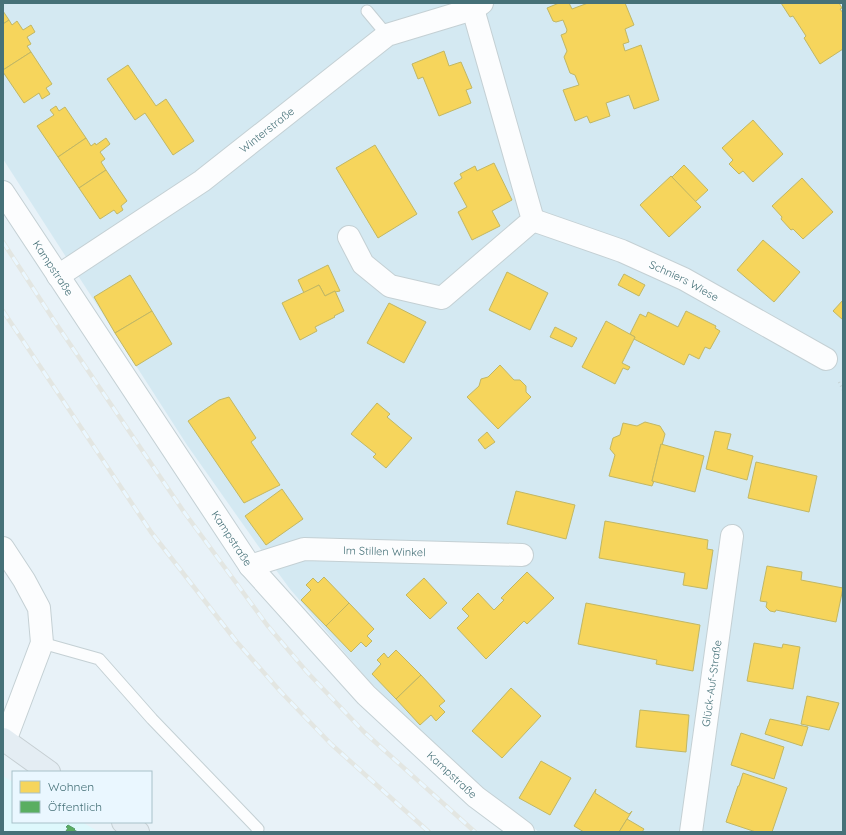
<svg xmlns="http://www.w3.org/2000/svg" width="846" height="835" viewBox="0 0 846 835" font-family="Quicksand,sans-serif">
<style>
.residential{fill:#d4e9f2}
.commercial{fill:#def8fc}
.homes{fill:#f6d55c;stroke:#c1b764}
.public{fill:#5aae61;stroke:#549c68}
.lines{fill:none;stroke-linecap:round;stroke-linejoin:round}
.service-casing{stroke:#c4d0d4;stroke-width:13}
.minor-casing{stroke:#c4d0d4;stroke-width:24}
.primary-casing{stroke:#c6cfd3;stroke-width:24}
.path{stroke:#c6d4d7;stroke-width:2.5;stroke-dasharray:1 3;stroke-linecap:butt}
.service{stroke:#fcfdfe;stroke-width:11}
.minor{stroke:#fcfdfe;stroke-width:22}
.primary{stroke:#e4edf3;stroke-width:22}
.rail-casing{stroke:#e3e6e2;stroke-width:4.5}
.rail{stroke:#eaf7ff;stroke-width:3;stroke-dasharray:9;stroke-linecap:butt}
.labels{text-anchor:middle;stroke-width:4;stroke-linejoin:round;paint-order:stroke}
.street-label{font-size:11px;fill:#467178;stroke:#eaf7ff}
</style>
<rect width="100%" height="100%" fill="#e8f2f8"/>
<path class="residential" d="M3,3H843V832H539L484,790L424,735L369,681L290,589L259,547L187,445L3,159Z"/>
<path class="commercial" d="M3,776L13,782V822H82L99,832H3Z"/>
<g class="homes">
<path d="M559,3H569L572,9L588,3H625L634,25L625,29L629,42L623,44L625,51L641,45L659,100L634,109L629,95L606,103L610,116L590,123L587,116L575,121L563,90L579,85L575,75L570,73L564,57L567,51L561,35L566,33L567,30L563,20L556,22L553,21L547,8Z"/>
<path d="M781,3H839L842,8L840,9L843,13V49L820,64L804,38L806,36L793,16L790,17Z"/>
<path d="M3,11L9,20L3,24Z"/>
<path d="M9,20L12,25L17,21L23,30L31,25L35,32L27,37L31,44L27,46L31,52L3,70V24Z"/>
<path d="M444,51L449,66L461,62L472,88L466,90L471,103L439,116L423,77L418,79L412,64Z"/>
<path d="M31,52L52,84L46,88L50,94L42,99L39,93L24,103L3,72V70Z"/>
<path d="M128,65L156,106L166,99L194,141L173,155L145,113L135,120L107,79Z"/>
<path d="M56,106L59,111L65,107L86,138L58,157L37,126L54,115L50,110Z"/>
<path d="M753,120L783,154L753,182L743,171L739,174L729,164L733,160L722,148Z"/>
<path d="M86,138L91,146L95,143L96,145L106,138L110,144L100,152L105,159L101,162L106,170L79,188L58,157Z"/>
<path d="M375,145L417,214L378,238L336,168Z"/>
<path d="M494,163L512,200L492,211L500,226L472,240L458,212L467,207L454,183L462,178L460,174L475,166L477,171Z"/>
<path d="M684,165L708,190L695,202L672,177Z"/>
<path d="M106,170L127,201L121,206L123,210L117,214L114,210L100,219L79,188Z"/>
<path d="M671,176L701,207L669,237L640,205Z"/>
<path d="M802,178L833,212L803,239L793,229L791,230L781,219L782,217L772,206Z"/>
<path d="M763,240L800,272L774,302L737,270Z"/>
<path d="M328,265L340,291L335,292V291L325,296L319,285L304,293L298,280Z"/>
<path d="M507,272L548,293L530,330L489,310Z"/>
<path d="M624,274L645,285L639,296L618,285Z"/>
<path d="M130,275L152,311L115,333L94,297Z"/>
<path d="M319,285L325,296L335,291L344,311L334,316L335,317L315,327L317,331L300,340L282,303Z"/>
<path d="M843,300V320L833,311Z"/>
<path d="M389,303L426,322L404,363L367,343Z"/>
<path d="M152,311L172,344L136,366L115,333Z"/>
<path d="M686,311L716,326L715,328L720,331L710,349L705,347L699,359L689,354L684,365L634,339L635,337L630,334L640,314L646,317L648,312L678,327Z"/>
<path d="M606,321L635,337L622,363L630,367L628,370L623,368L615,384L582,367Z"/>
<path d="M555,327L577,338L572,347L550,337Z"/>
<path d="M500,365L514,380H520L526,386V392L531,397L498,429L467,397L479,386L481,379L488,377Z"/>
<path d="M229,397L256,438L251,442L280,485L244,503L188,421L219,400Z"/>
<path d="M377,403L390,414L387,417L412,438L386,468L373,457L376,454L351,434Z"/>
<path d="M645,422L660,426L665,434L662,445L661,444L652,481H654L652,486L609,476L615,455L610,449L613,438L620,435L623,423L637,426Z"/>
<path d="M715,431L731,434L727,449L753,456L747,480L706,469Z"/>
<path d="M487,432L495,442L485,449L478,440Z"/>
<path d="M661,444L704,456L695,492L652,481Z"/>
<path d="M756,462L817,476L809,512L748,498Z"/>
<path d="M282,489L303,519L266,545L245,516Z"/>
<path d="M516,491L575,505L566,539L507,524Z"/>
<path d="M605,521L708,540L707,549L713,550L707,589L683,585L685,573L599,558Z"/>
<path d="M767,566L802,572L801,580L843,588L836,622L776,610L775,612L770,611L766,607L767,602L760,601Z"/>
<path d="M527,572L554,598L527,624L524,621L486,659L457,628L469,616L462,609L478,593L494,610L504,600L501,598Z"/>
<path d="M324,577L349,603L326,626L301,600L311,590L306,585L313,578L318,583Z"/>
<path d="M424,578L447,603L430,619L406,595Z"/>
<path d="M349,603L374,629L367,636L372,641L366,647L361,642L351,652L326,626Z"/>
<path d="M586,603L700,625L693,671L656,664L657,660L578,644Z"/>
<path d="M754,643L782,648L783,644L800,647L793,689L747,681Z"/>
<path d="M396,650L421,675L396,699L372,674L381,664L377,660L384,653L388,658Z"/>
<path d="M421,675L445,701L439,706L445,712L436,721L431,715L420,725L396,699Z"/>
<path d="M511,688L541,716L502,758L472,731Z"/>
<path d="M807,696L839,703L829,730L801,724Z"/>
<path d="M640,710L689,715L686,752L636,747Z"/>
<path d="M770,719L808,727L802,746L765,734Z"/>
<path d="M741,733L784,747L774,779L731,765Z"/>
<path d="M541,761L571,778L550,815L519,798Z"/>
<path d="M743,773L787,788L772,832H756L726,822L738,786H739Z"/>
<path d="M596,789L595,793L629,814L632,811L619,832H584L574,826Z"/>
<path d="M627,819L644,829L642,832H619Z"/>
</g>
<path class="public" d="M68,825L75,829L74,830L78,832H67L66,831L68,828L66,827Z"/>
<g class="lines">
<defs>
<g id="service">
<path d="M367,11L387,35"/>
<path d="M42,643L99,659L152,719L258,829L257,832"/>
</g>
<g id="minor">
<path id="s1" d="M3,192L250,566L366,695L476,797L523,832"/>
<path id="s2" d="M533,220L622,251L684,279L826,359"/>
<path d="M349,237L363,264L390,286L442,298L533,220L473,9"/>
<path id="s3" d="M58,276L202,181L387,35L473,9L482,3"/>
<path d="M3,548L24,580L39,608L42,643L5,741"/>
<path id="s4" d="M250,566L304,549L522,555"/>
<path id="s5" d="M691,832L732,536"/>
</g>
<g id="primary">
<path d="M3,739L49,772"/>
<path d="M123,822L138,832"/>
</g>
</defs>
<use href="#service" class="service-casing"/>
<use href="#minor" class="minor-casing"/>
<use href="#primary" class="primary-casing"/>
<path class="path" d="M839,382L843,390"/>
<use href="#service" class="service"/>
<use href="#minor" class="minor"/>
<use href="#primary" class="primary"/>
<defs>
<g id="rail">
<path d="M3,242L55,322L184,512L267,625L307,672L364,732L475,832"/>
<path d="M3,311L151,532L236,641L280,691L331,744L429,832"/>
</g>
</defs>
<use href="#rail" class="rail-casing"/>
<use href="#rail" class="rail"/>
</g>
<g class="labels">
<g class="street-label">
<text dy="4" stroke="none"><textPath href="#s3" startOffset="255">Winterstraße</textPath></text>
<text dy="4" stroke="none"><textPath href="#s1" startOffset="91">Kampstraße</textPath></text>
<text dy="4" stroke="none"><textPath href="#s2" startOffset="163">Schniers Wiese</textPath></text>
<text dy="4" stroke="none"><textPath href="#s1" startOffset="415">Kampstraße</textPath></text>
<text dy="4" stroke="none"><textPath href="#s4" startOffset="137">Im Stillen Winkel</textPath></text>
<text dy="4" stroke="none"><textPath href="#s5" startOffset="150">Glück-Auf-Straße</textPath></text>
<text dy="4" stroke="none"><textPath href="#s1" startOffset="739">Kampstraße</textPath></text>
</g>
</g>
<rect width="846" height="835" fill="none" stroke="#467178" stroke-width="8"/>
<rect x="12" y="771" width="140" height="52" fill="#eaf7ff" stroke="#a8c1c9"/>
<rect x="20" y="781" width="20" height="12" fill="#f6d55c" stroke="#a8c1c9"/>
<text x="48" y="791" font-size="12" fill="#467178">Wohnen</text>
<rect x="20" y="801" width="20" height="12" fill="#5aae61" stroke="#a8c1c9"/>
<text x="48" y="811" font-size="12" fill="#467178">Öffentlich</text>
</svg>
